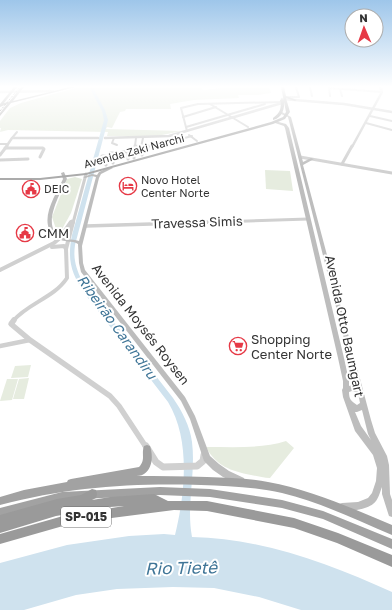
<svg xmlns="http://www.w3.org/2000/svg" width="392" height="610" viewBox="0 0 392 610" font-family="'Golos Text',sans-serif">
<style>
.green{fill:#e6ecdf}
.water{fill:#cfe2ee}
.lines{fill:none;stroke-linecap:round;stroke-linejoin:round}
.minor-far3{stroke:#d0d0d0;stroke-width:2}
.minor-far2{stroke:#d0d0d0;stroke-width:3}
.minor-far1{stroke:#d0d0d0;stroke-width:3.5}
.minor{stroke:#d0d0d0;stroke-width:4.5}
.tertiary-far4{stroke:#d0d0d0;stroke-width:2.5}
.tertiary-far3{stroke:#d0d0d0;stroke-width:3}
.tertiary-far2{stroke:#d0d0d0;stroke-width:4}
.tertiary-far1{stroke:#d0d0d0;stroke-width:5.5}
.tertiary{stroke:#d0d0d0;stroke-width:7}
.secondary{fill:#bdbdbd;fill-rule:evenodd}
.primary{fill:#ababab;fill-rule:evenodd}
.trunk{fill:#a2a2a2;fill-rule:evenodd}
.motorway{fill:#9a9a9a;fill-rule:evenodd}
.rail{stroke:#888;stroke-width:1;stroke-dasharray:2 1.5;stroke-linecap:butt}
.labels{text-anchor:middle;stroke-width:4;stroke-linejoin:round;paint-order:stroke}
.far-street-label{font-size:11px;fill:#333;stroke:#fff}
.far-poi-label{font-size:11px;fill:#333;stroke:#fff;text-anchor:start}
.shield{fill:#fff;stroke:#707070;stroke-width:1}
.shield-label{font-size:12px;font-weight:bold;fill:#333}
.street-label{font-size:13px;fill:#333;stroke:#fff}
.poi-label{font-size:13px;fill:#333;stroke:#fff;text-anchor:start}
.water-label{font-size:14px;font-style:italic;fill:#3f7597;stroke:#fff}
.near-water-label{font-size:17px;font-style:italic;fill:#3f7597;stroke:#fff}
</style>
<rect width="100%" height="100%" fill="#fff"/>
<g class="green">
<path d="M79,87H201L203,90L231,87H269L271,93L258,95H238L239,98L194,100L170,104L171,109H126L125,111L120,112L112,128L107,127L106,129L182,131L157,136H107L108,132L8,130L0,132L1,128H0V121L10,108L21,103Z"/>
<path d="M265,170L290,171L293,191L266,189Z"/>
<path d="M75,177L82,179L71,213L61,231L56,229L52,217L67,179Z"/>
<path d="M31,365L28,377L11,378L15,366Z"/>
<path d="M29,378L24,399H13L19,379Z"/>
<path d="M7,379H18L12,400L0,401Z"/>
<path d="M286,441L294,448L270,478C263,478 257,476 251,475C231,471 216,466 206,447C232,447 261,449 286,441Z"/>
</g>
<path class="water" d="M93,88L105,110L108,120L75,245C73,259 76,268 82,281L173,398C182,411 190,426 192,442C196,474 186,505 192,537C261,538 330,564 392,592V610H301L259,597L214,588L173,587L117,589L76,595L24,610H0V563L67,545L129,536L164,534L175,535C185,494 191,440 168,402L85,294C71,273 67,260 72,235L104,120L102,111L90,89Z"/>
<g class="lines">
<g class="minor-far3">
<path d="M310,87L312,96"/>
<path d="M329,87L330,96"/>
<path d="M329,88L382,92"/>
<path d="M340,89L342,96"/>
<path d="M286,97H299L296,87"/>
<path d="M210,104L248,127"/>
<path d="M370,116L392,121"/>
<path d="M183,117L216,107"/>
<path d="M366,123L392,130"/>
<path d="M186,127L265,104"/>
<path d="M187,131L181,108L198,104L282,102"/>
<path d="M189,135L197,141"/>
<path d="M12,138L17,132"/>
<path d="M114,138L112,143L117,145"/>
<path d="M136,138L135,146L140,147"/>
<path d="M0,144H8"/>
<path d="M141,147L143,138"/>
<path d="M143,147L162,144L192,136"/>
</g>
<g class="minor-far2">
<path d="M135,146L141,147V146"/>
<path d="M5,148H43L44,149L40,157"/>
<path d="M122,152L134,151V158"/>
<path d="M128,152V159"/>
<path d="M110,153H115L113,163"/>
<path d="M142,155L141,147L150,146"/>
<path d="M102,156H105L106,165"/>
<path d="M0,160L28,159"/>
<path d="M184,223L308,219"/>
</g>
<path class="minor-far1" d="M86,226L216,222"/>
<path class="minor" d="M0,346L30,340"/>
<g class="tertiary-far4">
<path d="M0,92L53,91"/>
<path d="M282,99L344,104L392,112"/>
<path d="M105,138L169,136L282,103"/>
<path d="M6,147L12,138H98"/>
<path d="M352,147L382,92L380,87"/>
</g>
<g class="tertiary-far3">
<path d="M0,155L7,146"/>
<path d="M300,157L392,173"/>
<path d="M342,164L352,146"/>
<path d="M71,223L72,221"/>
<path d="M73,223L86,174"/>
</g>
<g class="tertiary-far2">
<path d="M52,247L64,246L66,249"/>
<path d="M0,270L54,243L60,238L71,222"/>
<path d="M13,321C28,303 54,298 67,278L66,249L73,222"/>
</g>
<path class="tertiary-far1" d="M14,320L11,324L30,340L110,396L119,406L146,447"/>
<path class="tertiary" d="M146,446L156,462L163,467L197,466L203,461L204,455"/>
<g class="secondary">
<path d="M282,112L291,117L303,162L311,158L314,159L303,165L371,420L375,433L387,456L389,465L390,494L392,500V517L389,516L388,513L382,494V487C380,492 378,501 373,504C367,509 347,513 339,510L338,507L339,504L342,503L358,502L368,498L372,493L376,481L377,468L373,455L355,431L343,397L342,390L343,388V381L338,358L285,128L284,126L275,123V121L286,124L289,128L344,358L349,381V386L352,385L356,386L288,117L281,114V113ZM352,391L358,393L360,403L357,405C351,401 349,399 349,392ZM362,410L368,434L371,440L361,426L355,412H357Z"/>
<path d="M110,167L113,168L101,174L99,178L82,246L83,263L85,270L185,397L195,416L210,456L219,464L229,471L244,478L245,481L244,484L241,485L223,477L213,470L204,461L190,419L181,401L81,272L79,263L78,244C72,240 64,243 57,238C36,224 55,196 63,179L61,173L64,172L67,179C60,194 39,229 63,238C68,240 74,239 79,241L96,177L92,176L85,178L83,177L92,174L97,175L99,172Z"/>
</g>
<g class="primary">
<path d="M14,87H17L4,103L9,102L21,87H24L13,101L70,87H76L11,103L0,116V113L7,104L0,107V104Z"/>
<path d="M281,87H284L286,96L297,100L295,101L286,98L290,112L285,119L273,124L86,175L40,180H0V178H40L86,173L271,122L283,117L286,112Z"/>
<path d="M282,99L284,100C285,109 282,118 273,120V118C280,113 282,108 280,100Z"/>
</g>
<g class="trunk">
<path d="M147,445L150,446C153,455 153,468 144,474C141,476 137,476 134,476C159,476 183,476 207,477C228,478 248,478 268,482C311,490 352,508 392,525V535C356,520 320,502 282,493C255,487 228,486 201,485C130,483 69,487 0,505V497L24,490L67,482L68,480L71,479L139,467C146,459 141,455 144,446Z"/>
<path d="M160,487L210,489L282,500L323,511L392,539V549L323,519L282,508L210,497L160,495L62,500L0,516V508L62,492Z"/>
</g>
<path class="motorway" d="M92,489L96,490L97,494L96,498L92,500L110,497L154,494L168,501H207L294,518L338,533L392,555V567L337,543L294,528L207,511L174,510L96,520L63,526L0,544V534L63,516L124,506L110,507L56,516L0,533V515L57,499L81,495Z"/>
<path class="rail" d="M0,111L20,87"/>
</g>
<linearGradient id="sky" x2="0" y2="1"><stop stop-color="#9ec6ea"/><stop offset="0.5" stop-color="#fff"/><stop offset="1" stop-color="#fff" stop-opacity="0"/></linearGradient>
<rect width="392" height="173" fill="url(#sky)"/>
<defs>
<symbol id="hotel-ring" viewBox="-11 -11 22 22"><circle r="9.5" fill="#fff" stroke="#e63946" stroke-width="1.5"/><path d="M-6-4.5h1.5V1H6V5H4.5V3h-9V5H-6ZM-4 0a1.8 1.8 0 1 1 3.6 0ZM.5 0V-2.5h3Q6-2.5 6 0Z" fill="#e63946"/></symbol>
<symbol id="civic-ring" viewBox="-11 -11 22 22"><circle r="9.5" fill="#fff" stroke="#e63946" stroke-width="1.5"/><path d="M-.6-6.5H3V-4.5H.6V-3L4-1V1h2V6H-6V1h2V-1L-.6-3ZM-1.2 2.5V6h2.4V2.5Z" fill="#e63946"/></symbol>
<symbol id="supermarket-ring" viewBox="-11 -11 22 22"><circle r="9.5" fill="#fff" stroke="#e63946" stroke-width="1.5"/><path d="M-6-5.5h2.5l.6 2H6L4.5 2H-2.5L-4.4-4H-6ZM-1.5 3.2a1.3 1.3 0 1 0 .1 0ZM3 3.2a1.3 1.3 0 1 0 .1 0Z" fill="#e63946"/></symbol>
</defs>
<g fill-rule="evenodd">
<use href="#hotel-ring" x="118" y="176" width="20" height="20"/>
<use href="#civic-ring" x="21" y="179" width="20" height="20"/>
<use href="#civic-ring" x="15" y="223" width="20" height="20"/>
<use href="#supermarket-ring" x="228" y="336" width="20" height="20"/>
</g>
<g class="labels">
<g class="far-street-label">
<text transform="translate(134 151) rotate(-15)" y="4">Avenida Zaki Narchi</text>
</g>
<g class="far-poi-label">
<text x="141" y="184">Novo Hotel<tspan x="141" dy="13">Center Norte</tspan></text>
<text x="44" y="193">DEIC</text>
</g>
<rect class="shield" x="61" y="507" width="50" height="20" rx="3"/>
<g class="shield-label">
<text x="86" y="521">SP-015</text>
</g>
<g class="street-label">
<text transform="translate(197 222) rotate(-2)" y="5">Travessa Simis</text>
<text transform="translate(141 324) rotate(52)" y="5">Avenida Moysés Roysen</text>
<text transform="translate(345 326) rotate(78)" y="5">Avenida Otto Baumgart</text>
</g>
<g class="poi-label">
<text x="38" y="238">CMM</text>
<text x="251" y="344">Shopping<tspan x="251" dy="15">Center Norte</tspan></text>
</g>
<g class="water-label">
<text transform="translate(117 327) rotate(54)" y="5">Ribeirão Carandiru</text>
</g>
<g class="near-water-label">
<text transform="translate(181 568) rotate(-1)" y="6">Rio Tietê</text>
</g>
</g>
<g transform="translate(364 28) rotate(358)"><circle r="19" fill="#ffffff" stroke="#adadad"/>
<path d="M0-3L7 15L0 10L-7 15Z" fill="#e63946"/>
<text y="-6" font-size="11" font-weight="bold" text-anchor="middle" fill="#333333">N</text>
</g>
</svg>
